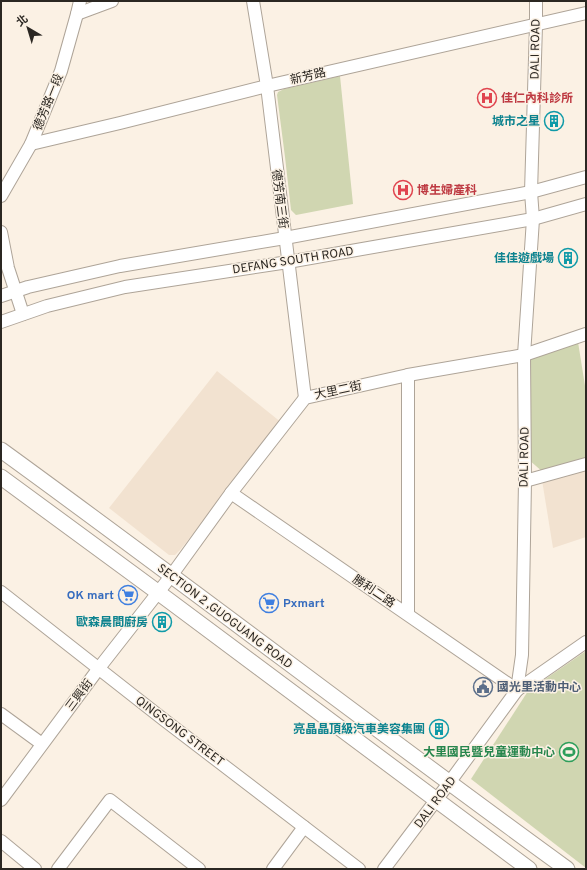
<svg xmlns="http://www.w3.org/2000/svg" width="587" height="870" viewBox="0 0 587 870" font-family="Overpass,'Noto Sans TC',sans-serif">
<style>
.commercial{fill:#f2e2d0}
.park{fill:#d0d6b1}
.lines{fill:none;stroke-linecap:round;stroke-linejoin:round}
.minor-casing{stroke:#aea498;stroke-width:14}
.major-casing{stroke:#aea498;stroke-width:17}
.minor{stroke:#fff;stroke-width:12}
.major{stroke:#fff;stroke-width:15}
.labels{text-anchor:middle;stroke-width:3;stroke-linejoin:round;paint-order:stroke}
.street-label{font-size:12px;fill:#2b2722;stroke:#fbf1e4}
.health-label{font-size:12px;font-weight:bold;fill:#be3a42;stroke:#fbf1e4;text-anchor:start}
.culture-label{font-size:12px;font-weight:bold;fill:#0d838f;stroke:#fbf1e4;text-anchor:end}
.shop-label{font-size:12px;font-weight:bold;fill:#366cbe;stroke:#fbf1e4;text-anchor:end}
.service-label{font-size:12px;font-weight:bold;fill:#4e5e75;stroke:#fbf1e4;text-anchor:start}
.leisure-label{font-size:12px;font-weight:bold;fill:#27864d;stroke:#fbf1e4;text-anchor:end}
</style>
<rect width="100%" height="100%" fill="#fbf1e4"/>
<g class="commercial">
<path d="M217,371L282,423L180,550L175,555H169L109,508Z"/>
<path d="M586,467V537L553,548L542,480Z"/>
</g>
<g class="park">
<path d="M340,76L353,204L296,215L291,210L285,157L277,95L278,92L284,89Z"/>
<path d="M578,342L586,392V460L544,473L528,459L527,357Z"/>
<path d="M586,651V868L471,779L528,691Z"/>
</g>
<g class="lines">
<defs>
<g id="minor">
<path d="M253,1L267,86L305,398"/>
<path d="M77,14L112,1"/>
<path d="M31,144L120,123L267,86L586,13"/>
<path d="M1,196L31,144L61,71L77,14L80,1"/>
<path d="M1,232L8,268L23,314"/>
<path d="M1,296L28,287L120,266L285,238L531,192L586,177"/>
<path d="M1,322L47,306L125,287L288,262L533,219L586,204"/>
<path d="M525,481L586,464"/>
<path d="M231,493L517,690"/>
<path d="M1,592L163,719L359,869"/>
<path d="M408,614V375"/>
<path d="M517,690L586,642"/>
<path d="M1,714L42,744"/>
<path d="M1,800L99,668L171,576L231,493L305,398L408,375L524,355L586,334"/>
<path d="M1,841L35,869"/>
<path d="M58,869L110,800L199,869"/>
<path d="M273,869L304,827"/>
<path d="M384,869L449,783L517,690L522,655L525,481L524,355L533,219L531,192L536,25V1"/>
</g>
<g id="major">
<path d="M1,450C191,588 377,731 567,869"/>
<path d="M1,477L167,599L529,869"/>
</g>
</defs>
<use href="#minor" class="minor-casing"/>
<use href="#major" class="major-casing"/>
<use href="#minor" class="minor"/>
<use href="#major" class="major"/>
</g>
<defs>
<symbol id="hospital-ring" viewBox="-11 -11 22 22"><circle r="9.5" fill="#fbf1e4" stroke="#e0444e" stroke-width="1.5"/><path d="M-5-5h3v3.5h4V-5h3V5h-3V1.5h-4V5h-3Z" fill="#e0444e"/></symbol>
<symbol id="building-ring" viewBox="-11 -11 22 22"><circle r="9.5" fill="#fbf1e4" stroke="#0f9aa8" stroke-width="1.5"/><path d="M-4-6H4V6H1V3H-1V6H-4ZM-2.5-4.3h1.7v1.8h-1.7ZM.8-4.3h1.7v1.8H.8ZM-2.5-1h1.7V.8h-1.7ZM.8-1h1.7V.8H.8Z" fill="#0f9aa8"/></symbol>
<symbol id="supermarket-ring" viewBox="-11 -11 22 22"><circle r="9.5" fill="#fbf1e4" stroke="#3f7fe0" stroke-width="1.5"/><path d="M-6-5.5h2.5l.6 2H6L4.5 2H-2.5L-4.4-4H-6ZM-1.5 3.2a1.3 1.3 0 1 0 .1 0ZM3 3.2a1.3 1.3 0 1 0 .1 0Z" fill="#3f7fe0"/></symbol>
<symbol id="civic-ring" viewBox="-11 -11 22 22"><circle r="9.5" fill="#fbf1e4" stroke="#5c6f8a" stroke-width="1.5"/><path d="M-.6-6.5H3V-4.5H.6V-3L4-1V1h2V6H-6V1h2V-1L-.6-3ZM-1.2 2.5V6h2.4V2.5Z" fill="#5c6f8a"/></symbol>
<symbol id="stadium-ring" viewBox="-11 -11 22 22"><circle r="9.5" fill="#fbf1e4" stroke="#2e9e5b" stroke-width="1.5"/><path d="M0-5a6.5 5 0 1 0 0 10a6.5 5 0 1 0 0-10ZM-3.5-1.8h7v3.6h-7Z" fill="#2e9e5b"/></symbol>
</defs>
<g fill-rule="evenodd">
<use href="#hospital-ring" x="476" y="87" width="22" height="22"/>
<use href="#building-ring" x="543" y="110" width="22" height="22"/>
<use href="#hospital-ring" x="392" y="179" width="22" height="22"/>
<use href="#building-ring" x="557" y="247" width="22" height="22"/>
<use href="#supermarket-ring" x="117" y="584" width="22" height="22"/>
<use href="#supermarket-ring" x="258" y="592" width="22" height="22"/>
<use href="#building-ring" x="151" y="611" width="22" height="22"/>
<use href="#civic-ring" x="472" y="676" width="22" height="22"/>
<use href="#building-ring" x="428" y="718" width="22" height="22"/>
<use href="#stadium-ring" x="558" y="741" width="22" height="22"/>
</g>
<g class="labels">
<g class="street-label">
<text transform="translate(535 49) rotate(-89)" y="4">DALI ROAD</text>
<text transform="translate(308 76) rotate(-13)" y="4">新芳路</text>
<text transform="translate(48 102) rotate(-68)" y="4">德芳路一段</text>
<text transform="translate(280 199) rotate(83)" y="4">德芳南三街</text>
<text transform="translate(293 260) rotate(-9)" y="4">DEFANG SOUTH ROAD</text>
<text transform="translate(338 390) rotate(-12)" y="4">大里二街</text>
<text transform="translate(524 457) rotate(-89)" y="4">DALI ROAD</text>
<text transform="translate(374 591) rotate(34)" y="4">勝利二路</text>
<text transform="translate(225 616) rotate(37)" y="4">SECTION 2 ,GUOGUANG ROAD</text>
<text transform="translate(79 695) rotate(-53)" y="4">三興街</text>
<text transform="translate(180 731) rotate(37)" y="4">QINGSONG STREET</text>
<text transform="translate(435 802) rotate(-53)" y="4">DALI ROAD</text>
</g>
<g class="health-label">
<text x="501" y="102">佳仁內科診所</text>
<text x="417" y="194">博生婦產科</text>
</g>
<g class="culture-label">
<text x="540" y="125">城市之星</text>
<text x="554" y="262">佳佳遊戲場</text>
<text x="148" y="626">歐森晨間廚房</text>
<text x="425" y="733">亮晶晶頂級汽車美容集團</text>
</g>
<g class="shop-label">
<text x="114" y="599">OK mart</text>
<text x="283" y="607" text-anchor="start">Pxmart</text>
</g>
<g class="service-label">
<text x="497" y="691">國光里活動中心</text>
</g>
<g class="leisure-label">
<text x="555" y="756">大里國民暨兒童運動中心</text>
</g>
</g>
<rect width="587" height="870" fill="none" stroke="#2b2722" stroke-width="4"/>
<g transform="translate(28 28) rotate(322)" stroke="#fbf1e4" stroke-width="3" paint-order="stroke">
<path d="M0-3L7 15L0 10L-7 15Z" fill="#2b2722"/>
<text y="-6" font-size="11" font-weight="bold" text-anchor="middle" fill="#2b2722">北</text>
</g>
</svg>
